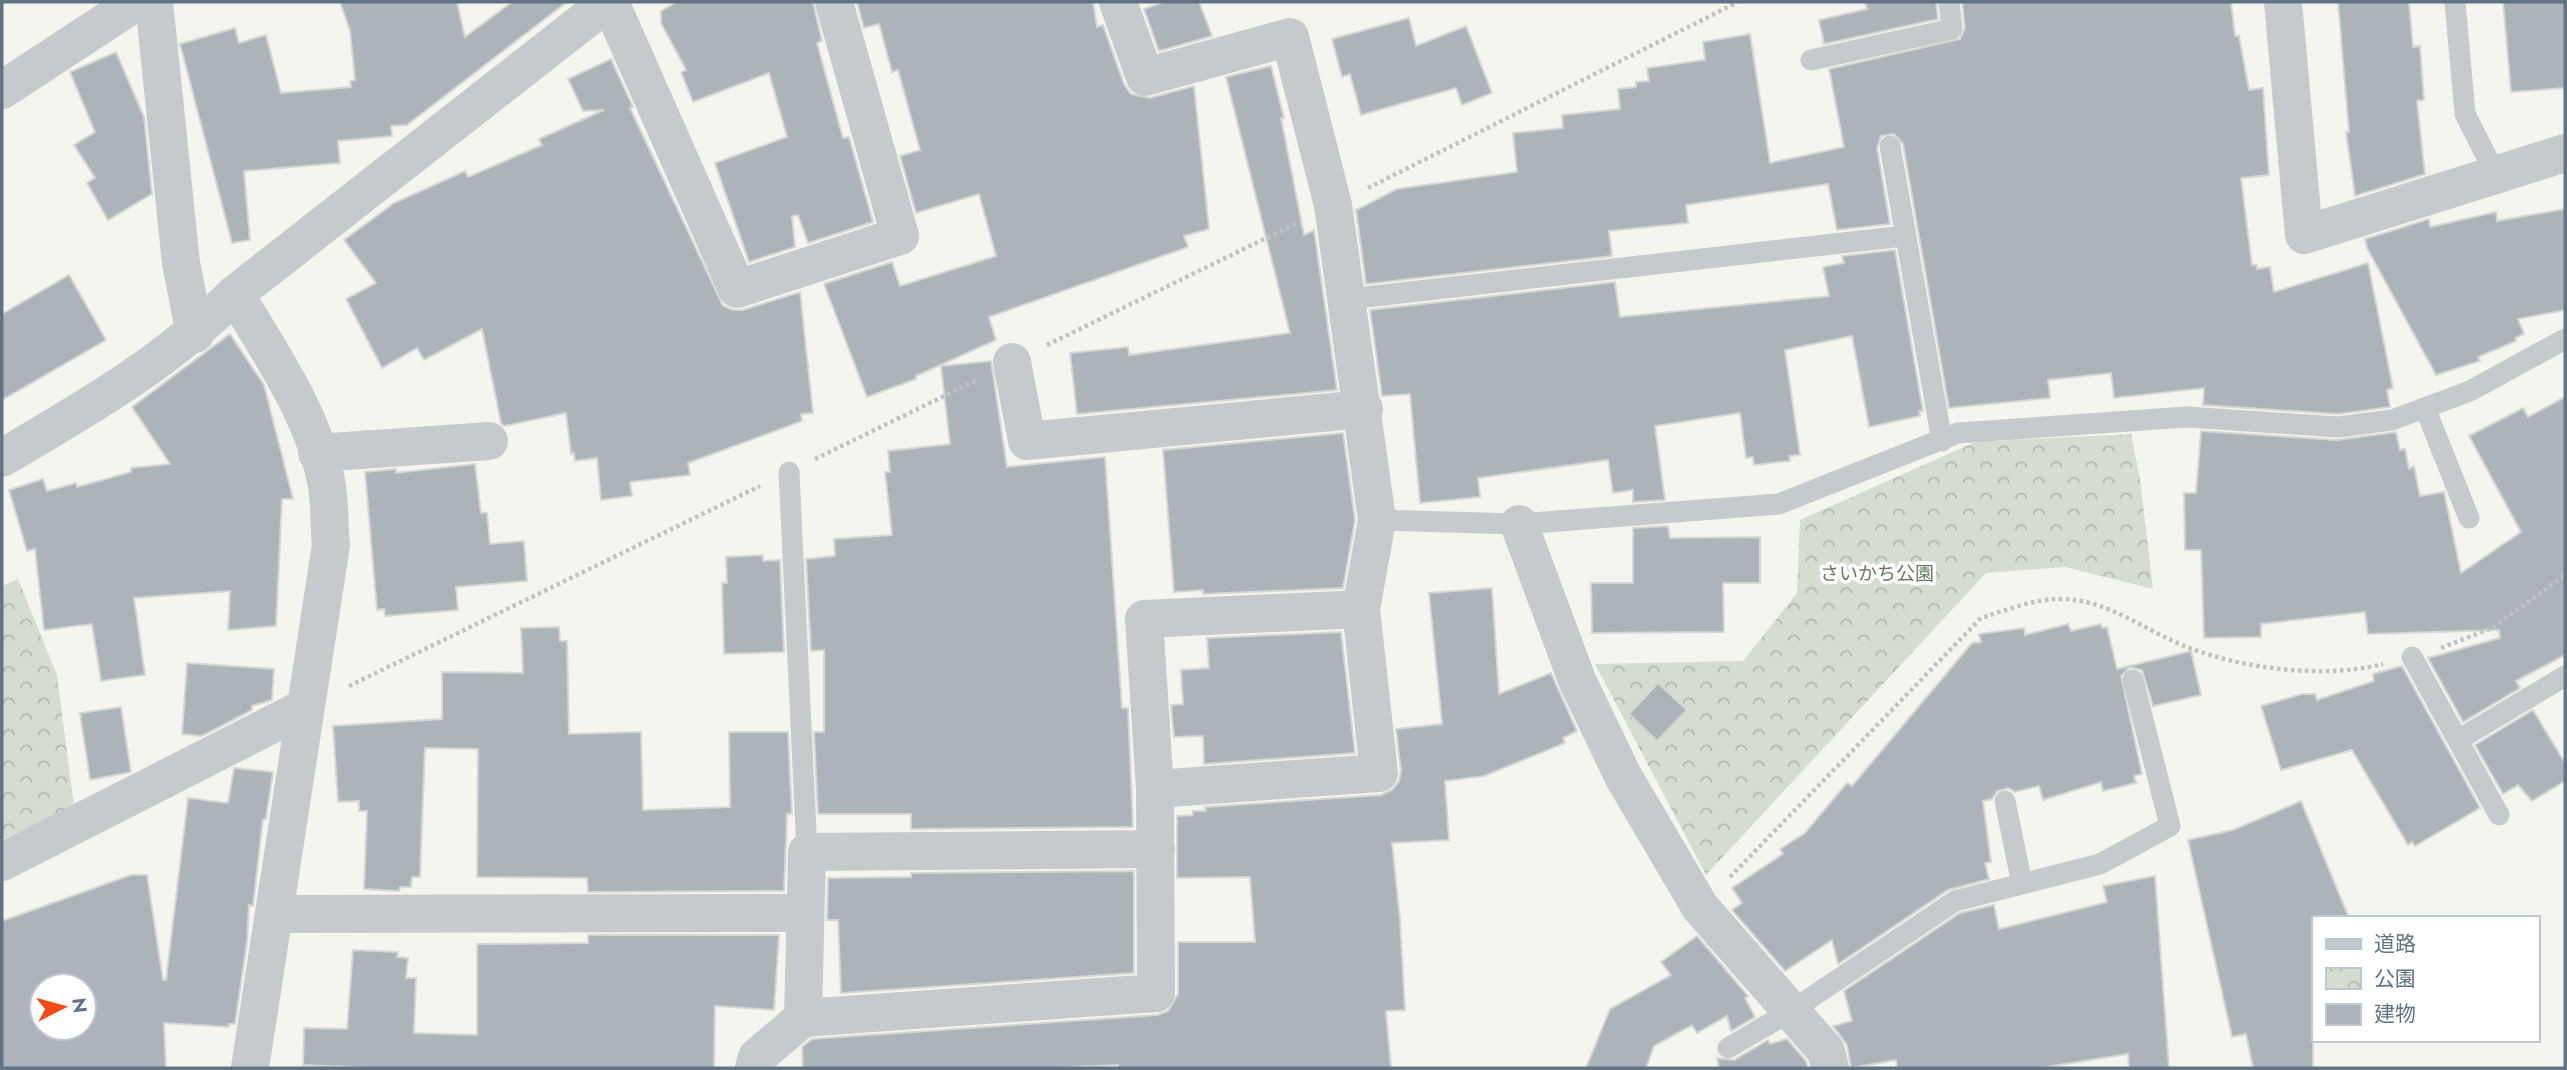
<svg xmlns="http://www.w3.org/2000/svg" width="2567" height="1070" viewBox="0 0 2567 1070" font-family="Jost,'Noto Sans JP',sans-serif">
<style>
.park{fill:url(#park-crowns)}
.building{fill:#acb4ba;stroke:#d6d6d3;stroke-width:2;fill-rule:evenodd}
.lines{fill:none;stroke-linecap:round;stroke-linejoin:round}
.path{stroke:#c0c1c3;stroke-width:4.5;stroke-dasharray:3.5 3.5;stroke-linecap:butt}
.service{stroke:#c7cacd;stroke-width:21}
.minor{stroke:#c7cacd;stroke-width:38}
.labels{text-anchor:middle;stroke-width:7;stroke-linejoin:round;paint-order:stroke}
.park-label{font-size:19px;fill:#657b60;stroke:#fff}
</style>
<defs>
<pattern id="park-crowns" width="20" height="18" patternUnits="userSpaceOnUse" patternTransform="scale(1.75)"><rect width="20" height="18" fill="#d5ddd1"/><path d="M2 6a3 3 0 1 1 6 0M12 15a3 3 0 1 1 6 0" fill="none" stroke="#b0b8af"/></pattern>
</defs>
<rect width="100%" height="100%" fill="#f5f5f0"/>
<g class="park">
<path d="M2131,434L2140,479L2153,589L2065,567L1986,573L1706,875L1595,664L1743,661L1797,593L1800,520L1975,442Z"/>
<path d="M18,579L57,675L74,806L2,840V586Z"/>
</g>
<g class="building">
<path d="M340,2H457L465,37L512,2H567L407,125L391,126L392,136L338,141L340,163L244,171L250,240L232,243L180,44L235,28L239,43L266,35L281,93L351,87L350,81L355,80L350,31Z"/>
<path d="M677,2H813L822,41L817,43L843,138L849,137L873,222L808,243L798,215L792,216L795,247L749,262L715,163L787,137L769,73L693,102L681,72L686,70L661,23V11Z"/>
<path d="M857,2H1093L1097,27L1103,25L1124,84L1131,94L1150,98L1194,86L1209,229L1184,236L1188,247L989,317L996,340L916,376V379L867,397L824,284L892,262L900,286L996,256L979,194L916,213L900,156L920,150L898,70L892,72L879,24L864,28Z"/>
<path d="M1164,2H1199L1212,36L1159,51L1144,9Z"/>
<path d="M1865,2H1936L1938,19L1824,44L1819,20L1867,9Z"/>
<path d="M1962,2H2231L2235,36H2239L2249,90L2263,88L2269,175L2241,178L2252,265H2257V269L2270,267L2274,292L2368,263L2393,388L2387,390L2390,407L2338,414L2203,405L2204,388L2114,398L2111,373L2048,380L2050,398L1949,408L1903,144L1894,134L1881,136L1877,148L1890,224L1837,230L1828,184L1686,205L1688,223L1609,231L1612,256L1366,284L1356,210L1397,189L1517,172L1513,133L1563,128L1562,115L1620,109L1618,89L1636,87V82L1649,81L1647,68L1705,60L1703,42L1750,34L1770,163L1844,147L1829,69L1960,39L1965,28Z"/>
<path d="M2338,2H2409L2413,47L2420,46L2424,100L2417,101L2425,174L2355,196L2346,132H2349Z"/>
<path d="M2503,2H2565V88L2511,92Z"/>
<path d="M1409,18L1416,46L1466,26L1492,93L1462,105L1456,88L1361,115L1350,74L1342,77L1332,39Z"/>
<path d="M116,52L144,117L152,194L108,220L87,183L95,178L74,145L95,132L70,72Z"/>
<path d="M611,59L633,107L630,108L723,306L733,310H743L800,292L813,413L801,414L802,421L688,463L690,475L630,482L632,496L601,500L597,458L575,461L574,453L571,454L566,413L504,426L501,423L482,329L424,360L417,348L382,368L346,299L376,283L344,240L394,203L465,171L468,177L542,145L539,139L604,110L583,111L568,79Z"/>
<path d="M1271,66L1284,118H1281L1304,235L1314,230L1337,390L1077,414L1070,353L1128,347L1129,355L1290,333L1226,77Z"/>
<path d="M2565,209V310L2518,319L2524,334L2515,338L2516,341L2478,357L2480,361L2436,375L2367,248L2365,239L2429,219L2430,227L2496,212L2497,221Z"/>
<path d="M1895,250L1923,411H1919L1920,416L1869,427L1852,336L1785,350L1800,455L1789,456L1790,461L1754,465L1753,457L1746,458L1740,413L1655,426L1665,500L1633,502V490L1613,493L1608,460L1478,478L1480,497L1420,503L1410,394L1382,396L1370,310L1615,282L1620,317L1829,296L1823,267L1844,263L1842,256Z"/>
<path d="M69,275L106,340L2,400V314Z"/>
<path d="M230,334L264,385L293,499H282L276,626L228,630L230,591L134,598L145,675L101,681L92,624L44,630L35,549L27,551L9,490L43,479L47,491L76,483L77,487L131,472V468L170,464L132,407Z"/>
<path d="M991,361L1007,467L1105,457L1122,708H1128L1133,827L911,829V814H818L814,732H824V650L811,651L806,559L835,556L834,539L892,535L885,472H890L888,451L950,444L941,366Z"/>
<path d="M2565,397V655L2516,681L2520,688L2463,722L2428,658L2500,638L2499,630L2368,634L2365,612L2261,624V637L2204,638L2201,550H2185L2184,493H2196L2201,431L2337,440L2396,432L2400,450L2405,449L2409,469L2414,466L2420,496L2444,492L2461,573L2521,532L2469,436L2523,408L2528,417Z"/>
<path d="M1343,433L1355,520L1343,588L1203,594V590L1174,592L1163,450Z"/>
<path d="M475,464L481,513H487L490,544L524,541L527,581L456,587L458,610L385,616L384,609L377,610L365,472L396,469V473Z"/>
<path d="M1668,526L1670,538L1760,537V583H1723L1724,632L1592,633L1591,583H1633V528Z"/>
<path d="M763,555V561L780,560L784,652L724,654L722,583H727L726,557Z"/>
<path d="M1492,588L1499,694L1551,673L1577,731L1563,738L1565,743L1484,776L1445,781L1449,840L1392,843L1400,919L1405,1010L1386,1011L1391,1068H1118V1065L1051,1068H803L802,1047L812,1039L1158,1015L1168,1011L1178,994V942H1255L1250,877L1177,878V816L1193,815V811H1206L1205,807L1381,795L1392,790L1399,781L1401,771L1396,729L1442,724L1429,593Z"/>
<path d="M2068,624L2071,631L2101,624L2102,628L2107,627L2117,669L2191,651L2201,695L2153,706L2142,670L2130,667L2121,676L2142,774L2134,776L2136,783L2103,791L2101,782L2043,800L2039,786L2015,792L2008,788L1997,791L1992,799L1983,801L1991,862L1985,863L1989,879L1948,890L1838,964L1832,940L1785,971L1732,910L1742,903L1732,888L1783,854L1780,849L1805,833L1847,783L1852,786L1972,643L1981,642L1979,634L2024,628L2025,635Z"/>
<path d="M559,627L560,641H567L569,734L641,732L643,810L730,807L729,732H788L792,814H787L784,891L588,892L587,878L477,877L478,749L425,748L420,877H412L411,887H400L399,891L364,889L367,811H359V801L338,802L333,726L442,719V672L523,673L521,628Z"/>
<path d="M1341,632L1355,753L1204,764L1203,736L1174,737L1171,705L1183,704L1181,670L1209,668L1207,638Z"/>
<path d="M187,663L274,669L272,700L252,706V710L202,736L182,734Z"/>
<path d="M2402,666L2480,808L2415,846L2412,842L2408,845L2352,750L2281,770L2261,706L2302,694H2315L2317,700L2374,681L2373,674Z"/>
<path d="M1658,683L1687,710L1657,741L1629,714Z"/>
<path d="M121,707L131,772L90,780L80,713Z"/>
<path d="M2533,710L2565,763V781L2532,801L2518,785L2503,794L2475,745Z"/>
<path d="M234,768L273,772L266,819H263L253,906L249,905L247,942L235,1024H229V1027L164,1023L166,1068H2V921L131,875H147L163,980H166L188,798L228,803ZM42,986H84V1028H42Z"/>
<path d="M2301,801L2349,918H2313V1068H2253L2246,1034L2232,1037L2188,840L2233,830Z"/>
<path d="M1134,871V973L841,993L838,920H827L828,878L911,877V873Z"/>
<path d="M2155,876L2169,1068H2129L2128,1054L2040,1068H1897L1896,1060L1851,1068L1847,1045L1833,1026L1852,1021L1844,991L1960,913L1994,905L1999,929L2107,902L2103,886Z"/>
<path d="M588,935H779L774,1010L715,1006L714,1068H374L303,1065L304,1028L347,1029L353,950L398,952L397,957L408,958L406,978H416L414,1033L477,1035V944L588,943Z"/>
<path d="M1697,936L1748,996L1745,998L1755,1017L1731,1031L1727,1016L1697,1033L1692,1025L1654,1046L1646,1068H1586L1610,1009L1671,975L1661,962Z"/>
<path d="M1787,1039L1806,1061L1808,1068H1719L1717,1058L1734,1060L1768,1040L1770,1044Z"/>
</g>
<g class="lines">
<g class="path">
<path d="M1368,188L1738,2"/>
<path d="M1047,345L1297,223"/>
<path d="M815,459L977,380"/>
<path d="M2441,648L2492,628L2565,575"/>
<path d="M349,686L760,486"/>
<path d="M1730,877L1981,618C2007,610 2035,598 2064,599C2111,601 2145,631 2187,647C2243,669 2324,679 2383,664"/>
</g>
<g class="service">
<path d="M2455,2L2465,114L2496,175"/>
<path d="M1811,60L1952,29L1949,2"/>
<path d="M1890,146L1942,441"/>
<path d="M1348,299L1904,236"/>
<path d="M2425,408L2469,518"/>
<path d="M789,472L807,852"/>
<path d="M1377,520L1519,524L1779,504L1958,433L2187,417L2338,427L2392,420L2470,391L2565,339"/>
<path d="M2412,657L2499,815"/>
<path d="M2458,740L2565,676"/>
<path d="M2005,801L2022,884"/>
<path d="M1728,1048L1791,1011L1955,901L2100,864L2170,826L2133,680"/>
</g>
<g class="minor">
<path d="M154,2L181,263L195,334"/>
<path d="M610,2L737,289L900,236L834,2"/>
<path d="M1118,2L1145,77L1290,37L1333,205L1377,520L1361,609L1379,773L1155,789"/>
<path d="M2283,2L2304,235L2565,153"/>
<path d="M2,90L136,2"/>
<path d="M235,294C271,354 315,417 327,486C330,505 329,526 331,545L250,1068"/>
<path d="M1012,362L1027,441L1364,409"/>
<path d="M317,453L489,441"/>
<path d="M2,458C85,409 166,363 235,294L608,2"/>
<path d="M1519,524L1577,680L1623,776L1700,907L1826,1051L1830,1068"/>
<path d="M1156,849L807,852L803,1018L1156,993L1155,789L1144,619L1361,609"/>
<path d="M2,862L304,708"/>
<path d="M275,914L803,913"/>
<path d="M754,1068L757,1057L803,1018"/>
</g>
</g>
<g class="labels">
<g class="park-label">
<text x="1877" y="580">さいかち公園</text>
</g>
</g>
<rect width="2567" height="1070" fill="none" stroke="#617485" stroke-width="7"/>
<rect x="2312" y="916" width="228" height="126" fill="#ffffff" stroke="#c0c7ce" stroke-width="2"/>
<rect x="2326" y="939" width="35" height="10" fill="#c7cacd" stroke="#c0c7ce" stroke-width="2"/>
<text x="2374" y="951" font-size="21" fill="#617485">道路</text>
<rect x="2326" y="968" width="35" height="21" fill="url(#park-crowns)" stroke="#c0c7ce" stroke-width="2"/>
<text x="2374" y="986" font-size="21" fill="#617485">公園</text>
<rect x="2326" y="1004" width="35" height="21" fill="#acb4ba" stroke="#c0c7ce" stroke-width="2"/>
<text x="2374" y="1021" font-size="21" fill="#617485">建物</text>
<g transform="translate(63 1007) rotate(84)"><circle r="33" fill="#ffffff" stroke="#c0c7ce" stroke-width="2"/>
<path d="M0-5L12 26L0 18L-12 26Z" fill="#f44912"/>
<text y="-10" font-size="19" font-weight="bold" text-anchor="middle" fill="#617485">N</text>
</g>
</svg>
